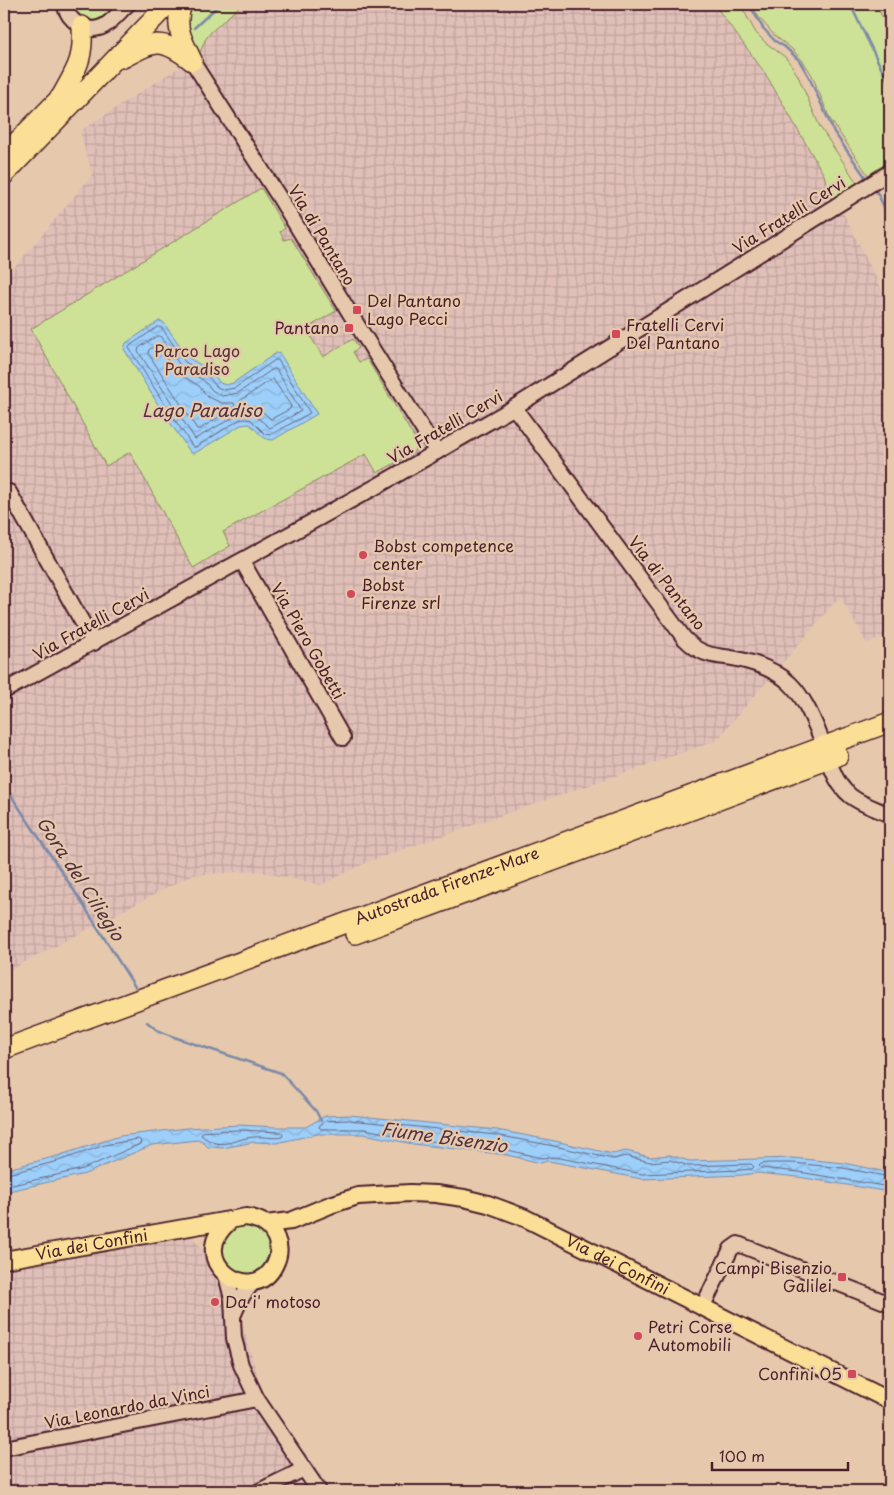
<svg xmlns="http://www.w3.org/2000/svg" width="894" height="1495" viewBox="0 0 894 1495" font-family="'Playpen Sans',sans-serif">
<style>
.industrial{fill:url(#industrial-grid)}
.green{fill:#cde297;stroke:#8c8061}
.water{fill:url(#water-waves);stroke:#7b89a7}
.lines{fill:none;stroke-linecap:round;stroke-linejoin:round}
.shore{stroke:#6b657e;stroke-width:1}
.stream{stroke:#7b89a7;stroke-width:2.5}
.minor-casing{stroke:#4a1f2b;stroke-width:18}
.major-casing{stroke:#4a1f2b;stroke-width:20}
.highway-casing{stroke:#4a1f2b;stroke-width:22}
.minor{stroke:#e6c9ad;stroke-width:14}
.major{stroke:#fbdf96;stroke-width:16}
.highway{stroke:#fbdf96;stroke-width:19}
.poi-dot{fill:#d1495b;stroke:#e6c9ad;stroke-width:2}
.labels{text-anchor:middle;stroke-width:4.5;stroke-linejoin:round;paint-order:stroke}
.street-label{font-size:16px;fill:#4a1f2b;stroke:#e6c9ad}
.poi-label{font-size:16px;fill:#4a1f2b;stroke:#e6c9ad;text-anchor:start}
.park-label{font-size:16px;fill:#573236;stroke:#e6c9ad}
.water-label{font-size:18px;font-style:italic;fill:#523140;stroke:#e6c9ad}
</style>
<defs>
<pattern id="industrial-grid" width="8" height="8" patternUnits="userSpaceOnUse" patternTransform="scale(1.25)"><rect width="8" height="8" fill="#dfbfb8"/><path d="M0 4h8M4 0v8" fill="none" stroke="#c1a49e"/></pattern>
<pattern id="water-waves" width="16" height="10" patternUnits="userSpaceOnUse" patternTransform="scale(1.25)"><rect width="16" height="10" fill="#9ccffa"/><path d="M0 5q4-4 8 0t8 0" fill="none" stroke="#88b1d6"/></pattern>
</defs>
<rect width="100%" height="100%" fill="#e6c9ad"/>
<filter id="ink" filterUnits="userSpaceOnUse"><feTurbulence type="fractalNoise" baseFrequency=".02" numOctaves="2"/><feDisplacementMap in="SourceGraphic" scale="10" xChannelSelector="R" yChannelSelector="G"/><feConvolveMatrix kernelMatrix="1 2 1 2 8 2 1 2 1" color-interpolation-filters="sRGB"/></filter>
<g filter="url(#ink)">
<g class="industrial">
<path d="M242,4H714L765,73L824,175L890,305V634L867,644L840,596L716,741L370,861L321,885L256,871L192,875L4,973V280L92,175L80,131L201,53L205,40L211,32Z"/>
<path d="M191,1236L205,1251L225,1289L247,1339L262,1392L332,1491H4V1267Z"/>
</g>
<g class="green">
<path d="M71,4H117C101,20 83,33 71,4Z"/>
<path d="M186,4H242L211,32L205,40L200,53H197L184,34Z"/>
<path d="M714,4H740L756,33L766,43L785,57L792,66L798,76L820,127L857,183L831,199L824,175L765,73Z"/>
<path d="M752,4H876L890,34V161L868,175L830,119L812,75L803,61L792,49L775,36L758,16Z"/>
<path d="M261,188L285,228L280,232L284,240L291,238L336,311L306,329L323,357L353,339L359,348L353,352L359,362L367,359L418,444L413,453L377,473L366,454L223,532L230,546L193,568L130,452L106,466L31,329Z"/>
<circle cx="246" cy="1250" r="25"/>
</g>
<g class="water">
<path d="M159,321L163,322L189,358L211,371L220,383L226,385L233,383L276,353L280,354L317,414L273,440C261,440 258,430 249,424L241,425L195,453H191L162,411L124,349L126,343Z"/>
<path d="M350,1115L497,1130L555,1141L613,1154L626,1151L650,1157L670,1155L689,1161L793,1158L844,1163L890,1173V1192L798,1177L757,1173L742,1175L642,1179L554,1162L547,1161L541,1163L507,1155L413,1144L364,1134H318L276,1143L254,1142L223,1148L208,1147L204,1143L198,1140L152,1145L85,1174L4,1192V1170L57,1156L120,1136L187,1128L239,1125L276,1127H306L325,1116Z"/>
</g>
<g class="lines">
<g class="shore">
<path d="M158,327L162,328L185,362L207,375L217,387L224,390L235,388L275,360H278L310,413L270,435L265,434L251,420L245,419L239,420L196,447H193L167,408L129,348L130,346Z"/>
<path d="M157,336H160L181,367L203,380L213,391L222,396L238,393L273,369H276L301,411L270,428C259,420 254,410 239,414L195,439L138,351L139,348Z"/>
<path d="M155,346L158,347L175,371L199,386L208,397L222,403H234L235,407L200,429H197L148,353L149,350Z"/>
<path d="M273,379L291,406L290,409L271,419L257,407L239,404L240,401Z"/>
<path d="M350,1120L496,1135L554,1146L613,1159L626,1156L650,1162L670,1160L689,1166L751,1164L754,1167L752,1169L741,1170L642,1174L555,1157L541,1158L508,1150L413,1139L365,1129H321L319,1127L320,1125L326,1121Z"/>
<path d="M239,1130L281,1132L283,1135L282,1137C272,1139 263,1136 254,1137C231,1139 222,1152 201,1135L203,1132Z"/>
<path d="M4,1175L58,1161L105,1145L138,1139L141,1141L140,1144L83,1169L4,1187"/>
<path d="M890,1177L843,1168L793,1163H768L761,1164L759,1166L761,1168L799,1172L890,1187"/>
</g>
<g class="stream">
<path d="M749,4L763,28L775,41L785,47L799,60L809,77L834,132L868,181"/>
<path d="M850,4L890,86"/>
<path d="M194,28L220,4"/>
<path d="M873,187L878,194L890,220"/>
<path d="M4,785L81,901L135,987"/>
<path d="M147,1022L157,1030L174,1037L281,1073L316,1111L321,1121"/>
</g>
<defs>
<g id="minor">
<path d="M64,4C68,21 87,35 104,26C113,21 121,10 128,4"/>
<path d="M192,61L279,197L351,315L437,452"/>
<path d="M513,408L519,414L684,638C688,642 693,647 699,650C710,657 724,656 737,659C788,670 801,689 820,736"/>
<path d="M9,492L94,643"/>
<path d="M242,561L343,738"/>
<path d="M4,691L379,485L513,408L890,172"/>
<path d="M832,769C844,800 862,803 890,815"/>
<path d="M226,1275L232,1299L234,1338L241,1365L257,1399L319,1491"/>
<path d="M702,1308L731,1249L738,1244L890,1304"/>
<path d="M234,1314L241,1298L254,1281"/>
<path d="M4,1448L257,1399"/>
<path d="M259,1491L304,1469"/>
</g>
<g id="major">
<path id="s1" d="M265,1224L291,1221L330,1205L358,1196L410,1193L436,1194L464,1198L488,1204L523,1217L890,1401"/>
<path id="s2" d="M4,1260L246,1217C260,1219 271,1225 276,1238C280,1247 279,1256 275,1264C254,1310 182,1260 230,1221"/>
</g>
<g id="highway">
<path d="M182,4C174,26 182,40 192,60"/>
<path d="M123,58C156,40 162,38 192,61"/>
<path d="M61,97C77,68 84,60 82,26"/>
<path d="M4,155L61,97"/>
<path d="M4,175L168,4"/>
<path d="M355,934L838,756"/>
<path id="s3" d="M4,1049L890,722"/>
</g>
</defs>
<use href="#minor" class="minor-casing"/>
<use href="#major" class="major-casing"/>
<use href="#highway" class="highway-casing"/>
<use href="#minor" class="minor"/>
<use href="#major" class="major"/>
<use href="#highway" class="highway"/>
</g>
</g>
<g class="poi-dot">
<rect x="352" y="305" width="10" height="10" rx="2.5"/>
<rect x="344" y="323" width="10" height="10" rx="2.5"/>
<rect x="611" y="329" width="10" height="10" rx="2.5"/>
<circle cx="363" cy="555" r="5"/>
<circle cx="351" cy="594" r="5"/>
<rect x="837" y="1272" width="10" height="10" rx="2.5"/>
<circle cx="215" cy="1302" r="5"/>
<circle cx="638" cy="1336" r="5"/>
<rect x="847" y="1369" width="10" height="10" rx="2.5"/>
</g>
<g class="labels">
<g class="street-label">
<text transform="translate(789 215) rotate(-32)" y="6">Via Fratelli Cervi</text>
<text transform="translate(322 235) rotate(59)" y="6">Via di Pantano</text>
<text transform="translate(445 427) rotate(-30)" y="6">Via Fratelli Cervi</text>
<text transform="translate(667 583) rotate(52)" y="6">Via di Pantano</text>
<text transform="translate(91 624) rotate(-29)" y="6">Via Fratelli Cervi</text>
<text transform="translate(308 641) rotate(60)" y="6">Via Piero Gobetti</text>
<text dy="6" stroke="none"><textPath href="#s3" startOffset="472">Autostrada Firenze-Mare</textPath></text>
<text dy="6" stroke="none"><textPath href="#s2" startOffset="89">Via dei Confini</textPath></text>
<text dy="6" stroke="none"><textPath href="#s1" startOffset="372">Via dei Confini</textPath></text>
<text transform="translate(127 1407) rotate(-11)" y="6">Via Leonardo da Vinci</text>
</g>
<g class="poi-label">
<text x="367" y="307">Del Pantano<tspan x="367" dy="18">Lago Pecci</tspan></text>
<text x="626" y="331">Fratelli Cervi<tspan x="626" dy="18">Del Pantano</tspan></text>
<text x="339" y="334" text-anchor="end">Pantano</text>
<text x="373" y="552">Bobst competence<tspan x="373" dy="18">center</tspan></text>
<text x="361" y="591">Bobst<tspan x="361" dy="18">Firenze srl</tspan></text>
<text x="832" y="1274" text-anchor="end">Campi Bisenzio<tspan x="832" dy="18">Galilei</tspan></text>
<text x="225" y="1308">Da i' motoso</text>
<text x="648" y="1333">Petri Corse<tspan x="648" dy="18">Automobili</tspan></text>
<text x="842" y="1380" text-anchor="end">Confini 05</text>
</g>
<g class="park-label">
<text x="197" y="357">Parco Lago<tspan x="197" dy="18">Paradiso</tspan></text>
</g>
<g class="water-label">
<text x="202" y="417">Lago Paradiso</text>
<text transform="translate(80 879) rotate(57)" y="6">Gora del Ciliegio</text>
<text transform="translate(444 1138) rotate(8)" y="6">Fiume Bisenzio</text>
</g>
</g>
<rect width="894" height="1495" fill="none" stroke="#e6c9ad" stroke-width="20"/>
<rect x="10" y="10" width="874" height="1475" fill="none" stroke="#4a1f2b" stroke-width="2" filter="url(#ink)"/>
<path d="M712 1462v8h136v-8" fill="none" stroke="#4a1f2b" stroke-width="2.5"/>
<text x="719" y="1462" font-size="15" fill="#4a1f2b" stroke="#e6c9ad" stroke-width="4" paint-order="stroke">100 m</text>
</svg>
